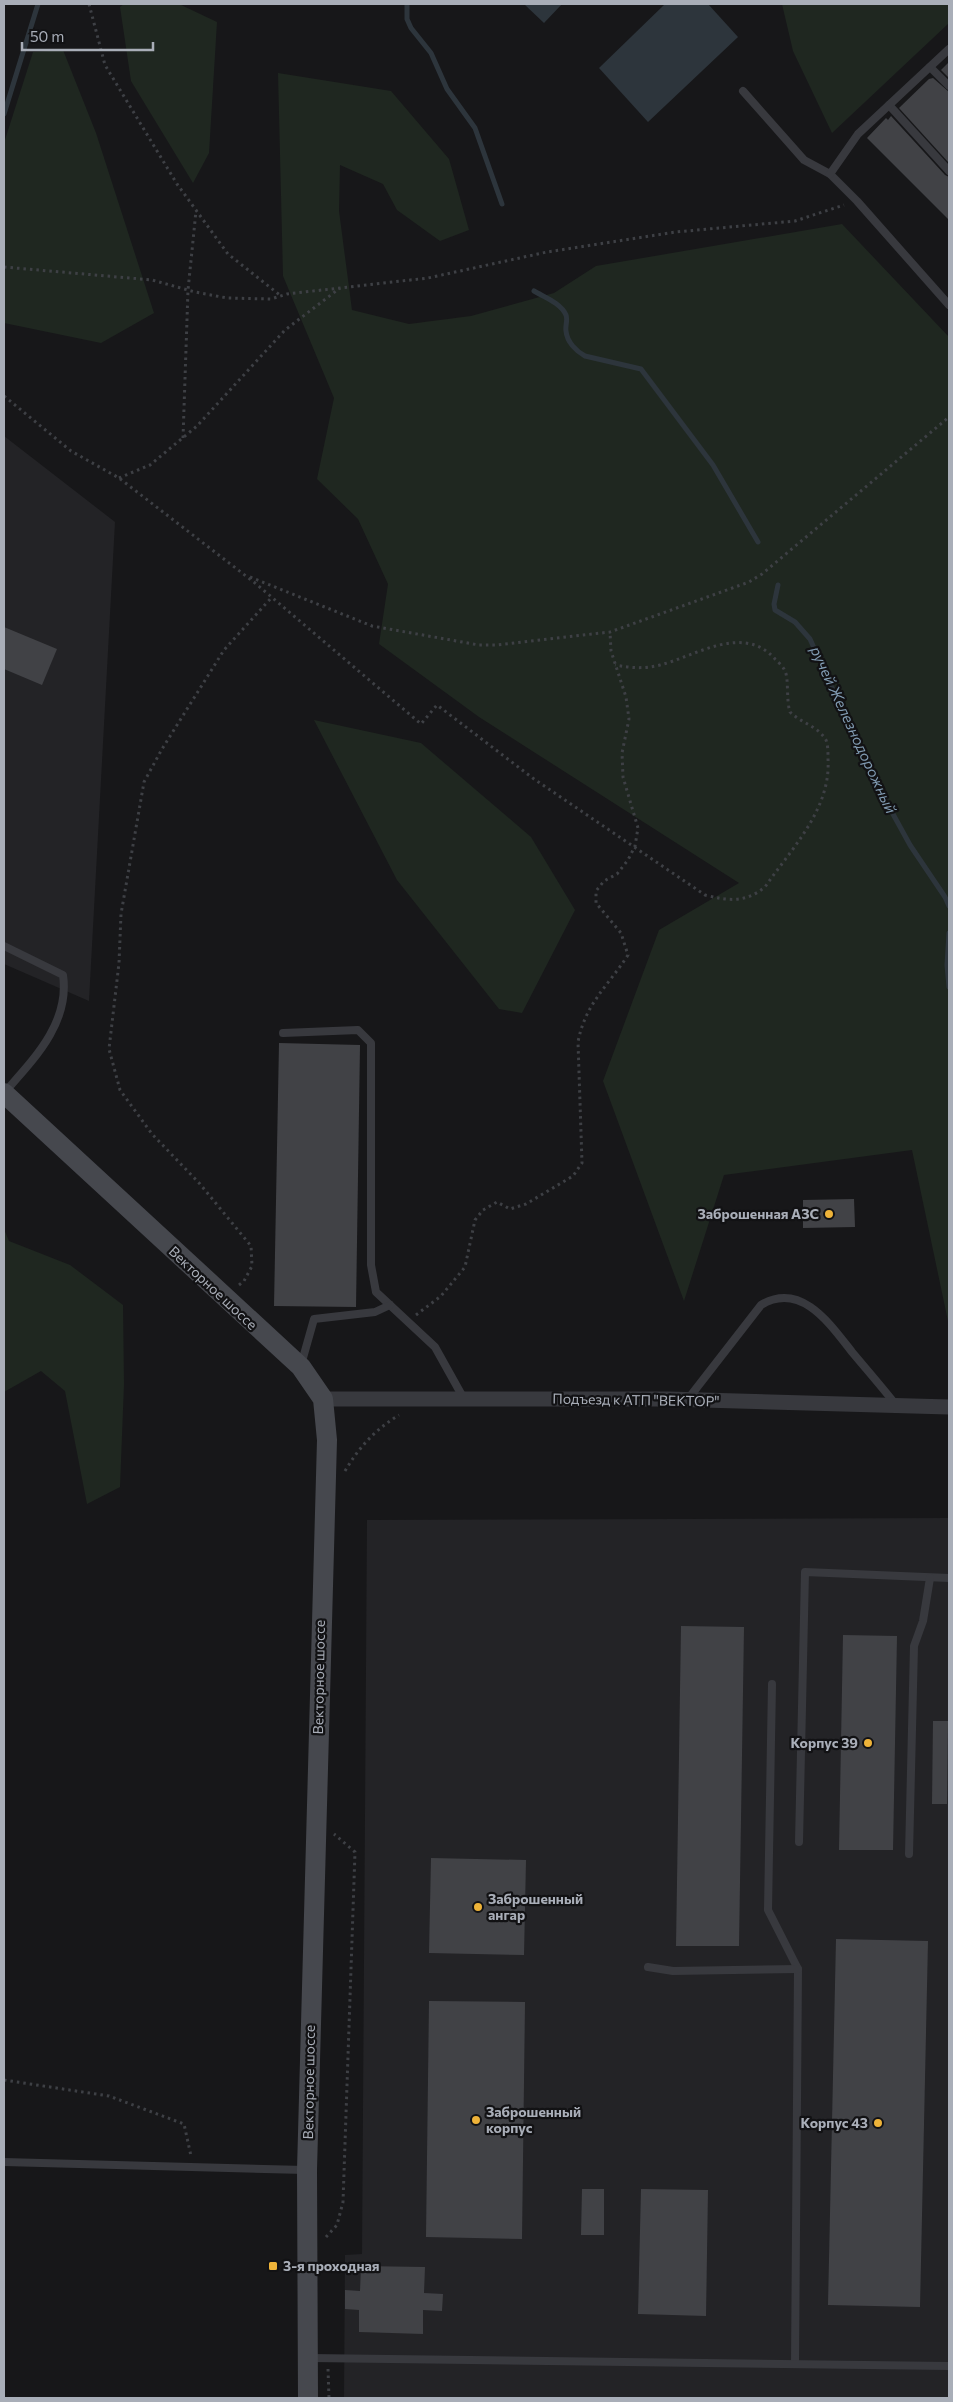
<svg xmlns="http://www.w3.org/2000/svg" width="953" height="2402" viewBox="0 0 953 2402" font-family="Commissioner,sans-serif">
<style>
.built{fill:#232326}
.green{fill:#1f2720}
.water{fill:#2d353c}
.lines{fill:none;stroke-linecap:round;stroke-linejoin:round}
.stream{stroke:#2d353c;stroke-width:5}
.building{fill:#414246}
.path{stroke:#3e4045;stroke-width:3;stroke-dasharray:2.5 4;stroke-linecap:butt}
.service{stroke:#38393e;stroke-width:8}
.minor{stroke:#38393e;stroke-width:15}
.secondary{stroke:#46484e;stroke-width:20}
.poi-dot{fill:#eeb339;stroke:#121214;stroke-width:2}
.labels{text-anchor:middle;stroke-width:4.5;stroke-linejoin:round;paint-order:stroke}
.poi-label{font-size:14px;font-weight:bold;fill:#a9aeb8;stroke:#121214;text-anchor:end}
.street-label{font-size:14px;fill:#a9aeb8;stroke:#121214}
.water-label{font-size:15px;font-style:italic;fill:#819bb2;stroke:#121214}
</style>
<rect width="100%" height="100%" fill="#171719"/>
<g class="built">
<path d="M4,436L115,522L89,1001L4,964Z"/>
<path d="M949,1518V2398H344L345,2255L362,2254L367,1520Z"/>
</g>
<g class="green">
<path d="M124,4H179L217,22L209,153L193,183L131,81L120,7Z"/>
<path d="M782,4H949V23L832,133L793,51Z"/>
<path d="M63,50L96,133L154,313L101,343L4,323V143L33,52Z"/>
<path d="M278,73L391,91L449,159L469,230L440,241L397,210L383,184L340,165L339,211L352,310L409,324L471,316L554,293L596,266L842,224L949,337V1326L912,1150L724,1175L684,1301L603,1081L659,930L739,883L479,717L379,644L388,584L358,519L317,479L334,398L283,276Z"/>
<path d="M314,720L421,743L531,837L575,910L522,1013L499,1009L397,880Z"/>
<path d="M4,1229L9,1241L70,1265L123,1305L124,1384L120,1487L87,1504L65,1391L41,1371L4,1392Z"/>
</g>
<g class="water">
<path d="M524,4H562L544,23Z"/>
<path d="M665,4H708L738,37L648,122L599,68Z"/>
</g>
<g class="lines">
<g class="stream">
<path d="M407,4V19L411,28L431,53L447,89L475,128L502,204"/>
<path d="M4,114L38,4"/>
<path d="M534,291C544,297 561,303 566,315C568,320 565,326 566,331C567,342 576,351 585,356L641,369L713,465L758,542"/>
<path d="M778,585L774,604L775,610L795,622L810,639L871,774L910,845L945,897L949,906"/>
<path d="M949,933L947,965L949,987"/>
</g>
</g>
<g class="building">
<path d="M949,62V78L941,70Z"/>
<path d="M933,78L949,92V163L899,108L929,79Z"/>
<path d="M891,116L945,175L949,177V220L867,138L886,118L888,120Z"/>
<path d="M4,627L57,649L42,685L4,669Z"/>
<path d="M279,1043L360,1045L356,1307L274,1306Z"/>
<path d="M854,1199L855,1227L803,1228V1200Z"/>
<path d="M681,1626L744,1627L739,1946H676Z"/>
<path d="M843,1635L897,1636L893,1850H839Z"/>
<path d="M933,1721H948L947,1804H932Z"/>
<path d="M431,1858L526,1860L524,1955L429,1953Z"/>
<path d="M836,1939L928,1941L920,2307L828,2305Z"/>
<path d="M429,2001L525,2002L522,2239L426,2237Z"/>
<path d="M582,2189H604V2235H581Z"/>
<path d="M641,2189L708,2190L706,2316L638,2314Z"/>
<path d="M361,2266L425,2267L424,2293L443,2294L442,2311L423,2310V2334L359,2332V2310L345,2309V2290L360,2291Z"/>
</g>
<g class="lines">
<g class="path">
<path d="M89,4L105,65L177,184L228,254L281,296"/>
<path d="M4,267L152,280L195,292L227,298L271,299L287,294L428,278L547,252L676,232L795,221L844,205"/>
<path d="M4,396L71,451L119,478L255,583L421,724L437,705L534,779L705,895C729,901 745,903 765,887C792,848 831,809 828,759C828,753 828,745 826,740C818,726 801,723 790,712C786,700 789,679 785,671C783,666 778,662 775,659C743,623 696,656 660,665C644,669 631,668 615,665"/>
<path d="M183,438L188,290L196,211"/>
<path d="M119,478L150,465L197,426L285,330L340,288"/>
<path d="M250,577L372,626L479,645H496L610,632L749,582L762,574L949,417"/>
<path d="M239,1285L244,1281L252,1266L251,1246L200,1184L152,1134L120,1090L109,1049L119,963L121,914L144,782L162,749L224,650L272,597"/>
<path d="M416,1315L441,1296L465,1267L475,1220L483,1210L497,1202L510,1209L526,1204L573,1176L582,1163L578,1042C585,1004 608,986 628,955L621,933L596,903V891L604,881L617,874L628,860L635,846L638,828L623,777L622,753L629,719L626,697L611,651L610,632"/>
<path d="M345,1471C359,1447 376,1429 399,1415"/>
<path d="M4,2080L109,2096L184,2124L191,2156"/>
<path d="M326,2237L337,2225L343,2202L355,1852L334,1834"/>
<path d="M328,2369L329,2398"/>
</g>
<g class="service">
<path d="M930,67L949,86"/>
<path d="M743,91L804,160L830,174L857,201L949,305"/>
<path d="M889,105L949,171"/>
<path d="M830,174L858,134L949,49"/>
<path d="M4,946L63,975C70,1023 34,1059 4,1093"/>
<path d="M283,1033L358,1030L371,1043V1265L376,1292L435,1347L464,1399"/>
<path d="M301,1365L314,1319L375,1312L390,1305"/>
<path d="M688,1399L761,1305C801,1281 830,1324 852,1352C867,1370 882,1387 896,1405"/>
<path d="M772,1684L768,1910L798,1969L795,2364"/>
<path d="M799,1842L805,1572L949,1578"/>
<path d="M909,1854L914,1646L923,1621L930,1578"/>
<path d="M648,1967L673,1971L798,1969"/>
<path d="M4,2162L305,2170"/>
<path d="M310,2358L949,2366"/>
</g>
<path class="minor" d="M323,1399H668L949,1407"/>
<path class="secondary" d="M4,1093L301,1367L323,1399L327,1440L307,2170L308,2398"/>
</g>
<g class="poi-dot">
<circle cx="829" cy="1214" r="5"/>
<circle cx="868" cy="1743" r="5"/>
<circle cx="478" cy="1907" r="5"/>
<circle cx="476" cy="2120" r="5"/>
<circle cx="878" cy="2123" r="5"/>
<rect x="268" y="2261" width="10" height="10" rx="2.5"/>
</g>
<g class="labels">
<g class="poi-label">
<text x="819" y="1219">Заброшенная АЗС</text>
<text x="858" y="1748">Корпус 39</text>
<text x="488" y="1904" text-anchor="start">Заброшенный<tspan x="488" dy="16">ангар</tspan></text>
<text x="486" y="2117" text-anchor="start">Заброшенный<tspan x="486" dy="16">корпус</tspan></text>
<text x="868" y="2128">Корпус 43</text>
<text x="283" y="2271" text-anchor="start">3-я проходная</text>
</g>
<g class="street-label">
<text transform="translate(213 1288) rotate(43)" y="5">Векторное шоссе</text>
<text transform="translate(636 1400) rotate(1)" y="5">Подъезд к АТП "ВЕКТОР"</text>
<text transform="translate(319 1677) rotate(-89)" y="5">Векторное шоссе</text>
<text transform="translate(309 2082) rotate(-89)" y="5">Векторное шоссе</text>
</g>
<g class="water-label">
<text transform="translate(853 730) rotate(65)" y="5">ручей Железнодорожный</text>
</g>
</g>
<rect width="953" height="2402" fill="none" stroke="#a9aeb8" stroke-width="10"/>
<path d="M22 42v8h131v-8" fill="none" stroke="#a9aeb8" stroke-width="2.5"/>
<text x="30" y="42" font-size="15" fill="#a9aeb8" stroke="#121214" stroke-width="4" paint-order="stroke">50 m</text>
</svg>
